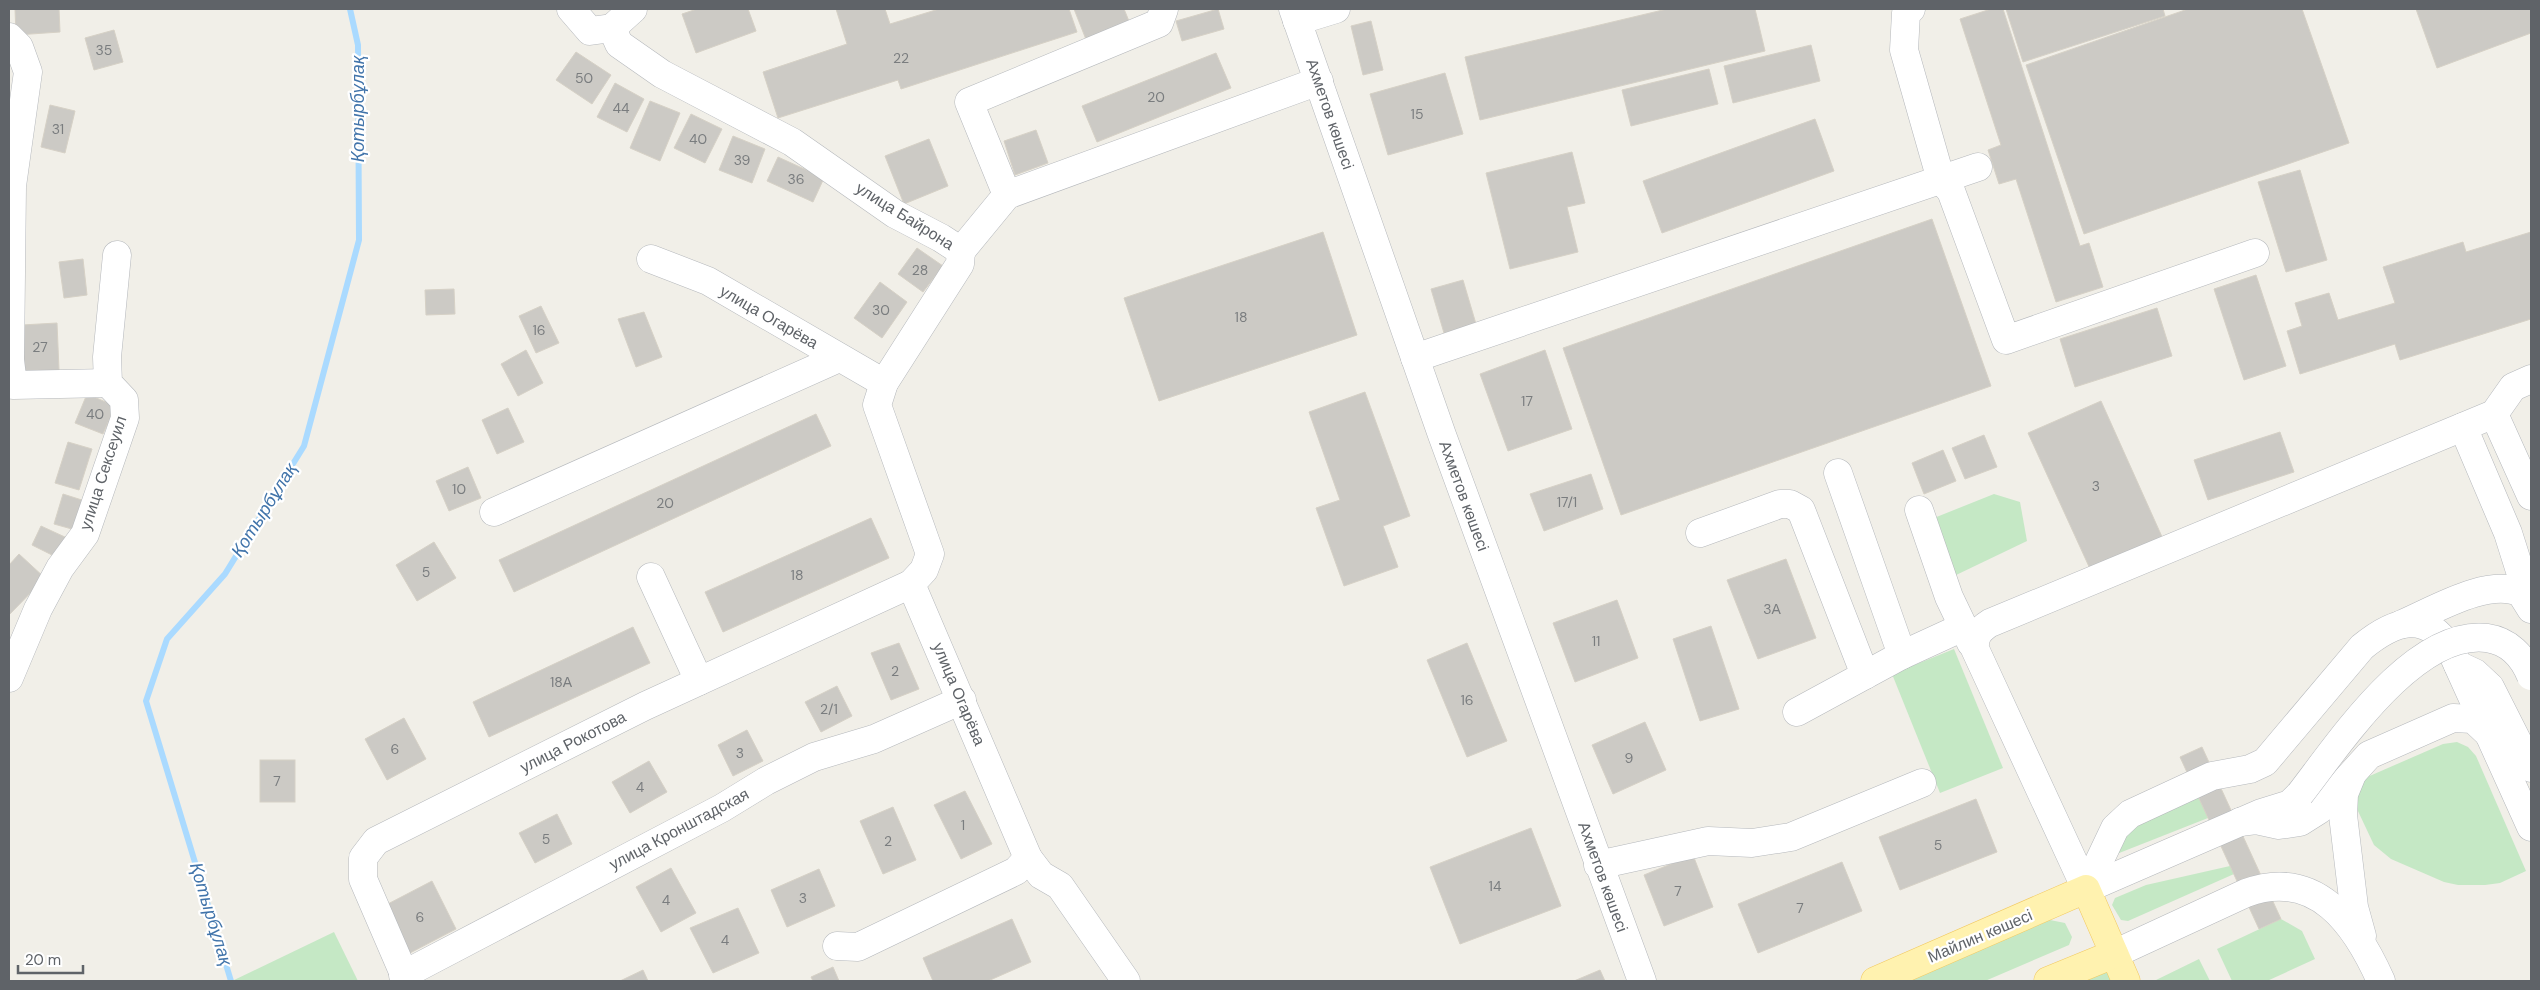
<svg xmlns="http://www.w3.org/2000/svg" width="2540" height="990" font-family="'DM Sans',sans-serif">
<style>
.green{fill:#c5e8c5}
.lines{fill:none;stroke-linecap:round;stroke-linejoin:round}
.stream{stroke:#aadaff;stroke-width:6}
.building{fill:#cccac5;stroke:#d6d1c6}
.minor-casing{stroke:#b5b8bc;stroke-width:29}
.major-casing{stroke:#f2c960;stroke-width:29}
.minor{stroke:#fff;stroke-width:28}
.major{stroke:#fff2af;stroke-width:28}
.minor-bridge-casing{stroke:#b5b8bc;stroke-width:29;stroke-linecap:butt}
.minor-bridge{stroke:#fff;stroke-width:28}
.labels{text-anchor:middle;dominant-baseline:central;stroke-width:4.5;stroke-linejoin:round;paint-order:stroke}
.number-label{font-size:14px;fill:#7a7d7f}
.street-label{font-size:16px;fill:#5f6368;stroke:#fff}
.water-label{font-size:18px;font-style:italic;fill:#4174aa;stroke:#fff}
</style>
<rect width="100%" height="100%" fill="#f1efe8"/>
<!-- green -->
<g class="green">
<path d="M1994,494L2020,502L2027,541L1954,576L1934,518Z"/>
<path d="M1954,649L2003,768L1940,793L1892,674Z"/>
<path d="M2457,742L2468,747L2476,756L2526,871L2500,883L2485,885H2458L2444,882L2391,859L2374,845L2357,809L2356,802L2365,778L2443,744Z"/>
<path d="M2196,791L2208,818L2104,859L2134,820Z"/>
<path d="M2230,866L2234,874L2128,921L2121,920L2112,905L2115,898L2146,885Z"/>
<path d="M2281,919L2302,931L2315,959L2267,981H2232L2217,949Z"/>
<path d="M2050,920L2065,923L2072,937L2069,945L1985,981H1906Z"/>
<path d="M334,932L358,981H232Z"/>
<path d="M2199,959L2210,981H2154Z"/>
<path d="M2107,967L2114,981H2073Z"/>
</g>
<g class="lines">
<!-- stream -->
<path class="stream" d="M231,981L146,701L167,639L225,574L304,446L359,240L358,45L350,9"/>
</g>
<!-- building -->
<g class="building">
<path d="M15,9H59L60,32L16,35Z"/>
<path d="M697,9H748L756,31L696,53L682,14Z"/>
<path d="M836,9H885L890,24L939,9H1069L1077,32L901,89L898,80L778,118L763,72L847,44Z"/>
<path d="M1074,9H1124L1131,26L1087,42Z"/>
<path d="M1218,9L1224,29L1182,41L1176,21Z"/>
<path d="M1667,9H1755L1765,51L1480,120L1465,57Z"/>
<path d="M1991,9H2003L2080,246L2089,243L2103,287L2056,302L2016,179L1999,184L1988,150L2001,145L1960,19Z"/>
<path d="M2006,9H2163L2165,16L2023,62Z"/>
<path d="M2188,9H2302L2349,143L2084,234L2026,65Z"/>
<path d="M2416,9H2531V33L2437,68Z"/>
<path d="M1371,21L1383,70L1363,75L1351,26Z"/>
<path d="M114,30L123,62L94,70L85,38Z"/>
<path d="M1811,45L1820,81L1733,103L1724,66Z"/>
<path d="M576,52L611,75L592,104L556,80Z"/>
<path d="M1216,53L1231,88L1097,142L1082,106Z"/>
<path d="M1709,69L1718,104L1631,126L1622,90Z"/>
<path d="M1445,73L1463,134L1388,155L1370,94Z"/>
<path d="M615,83L644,99L627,132L597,117Z"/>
<path d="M650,101L680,113L660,161L630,148Z"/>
<path d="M50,105L75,111L65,153L41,147Z"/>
<path d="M691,114L722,129L705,163L674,148Z"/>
<path d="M1815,119L1834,171L1662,233L1643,181Z"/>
<path d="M1036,130L1048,163L1015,175L1004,141Z"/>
<path d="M733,136L765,149L752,183L719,170Z"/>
<path d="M929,139L948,186L904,204L885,156Z"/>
<path d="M1572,152L1585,203L1567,207L1578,252L1510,269L1486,173Z"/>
<path d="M778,157L824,178L813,202L767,181Z"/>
<path d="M2300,170L2327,260L2286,272L2258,182Z"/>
<path d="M1932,219L1991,386L1621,515L1563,348Z"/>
<path d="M1323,232L1357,335L1159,401L1124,298Z"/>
<path d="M2531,232V319L2400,360L2395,344L2300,374L2287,331L2302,326L2295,303L2329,293L2338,320L2395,303L2383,267L2463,242L2466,252Z"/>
<path d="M917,248L943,266L923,292L898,274Z"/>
<path d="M83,259L87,295L64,298L59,262Z"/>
<path d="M2256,275L2286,366L2244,380L2214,289Z"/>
<path d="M1463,280L1476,324L1444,333L1431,289Z"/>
<path d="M880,282L907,302L882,338L854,318Z"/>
<path d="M454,289L455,314L426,315L425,290Z"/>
<path d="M541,306L559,343L536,353L519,316Z"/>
<path d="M2157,308L2172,356L2075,387L2060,339Z"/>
<path d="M644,312L662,357L636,367L618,319Z"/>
<path d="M57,323L59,370L24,372L22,325Z"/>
<path d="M526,350L543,383L518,396L501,364Z"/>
<path d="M1545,350L1572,429L1508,451L1480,374Z"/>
<path d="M1365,392L1410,516L1383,526L1398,567L1344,586L1316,508L1340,500L1309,412Z"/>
<path d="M87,394L115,406L103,434L75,423Z"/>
<path d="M2101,401L2163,539L2091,571L2028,433Z"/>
<path d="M508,408L524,442L497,454L482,420Z"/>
<path d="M816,414L831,446L514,592L499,560Z"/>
<path d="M2280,432L2294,472L2208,500L2194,460Z"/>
<path d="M1984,435L1997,467L1965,479L1952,448Z"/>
<path d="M68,442L92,449L79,490L55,483Z"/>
<path d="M1943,450L1956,481L1924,494L1912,463Z"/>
<path d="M468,467L481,498L449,511L436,481Z"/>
<path d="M1591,474L1603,509L1544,531L1530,494Z"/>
<path d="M63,494L88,502L79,531L54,524Z"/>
<path d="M871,518L889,558L723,632L705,592Z"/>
<path d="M41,526L67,538L58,558L32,545Z"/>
<path d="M434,542L456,578L417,601L396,565Z"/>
<path d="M19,554L45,578L9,615V565Z"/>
<path d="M1786,559L1816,638L1758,659L1727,580Z"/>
<path d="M1617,600L1638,658L1575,682L1553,623Z"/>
<path d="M1711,626L1739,709L1700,721L1673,639Z"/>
<path d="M633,627L650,663L489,737L473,702Z"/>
<path d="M899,643L919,689L891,700L871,653Z"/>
<path d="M1467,643L1507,741L1467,757L1427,660Z"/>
<path d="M837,686L852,716L821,732L805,702Z"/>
<path d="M404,718L426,759L387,780L365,739Z"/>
<path d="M1645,722L1666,770L1613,794L1592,745Z"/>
<path d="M747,730L763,761L733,776L718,745Z"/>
<path d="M2202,747L2281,919L2259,929L2180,757Z"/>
<rect x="260" y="760" width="35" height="42"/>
<path d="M649,761L667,792L630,813L612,782Z"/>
<path d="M965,791L992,844L961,859L934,805Z"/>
<path d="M1976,799L1997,852L1900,890L1879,837Z"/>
<path d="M893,807L916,860L883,874L860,821Z"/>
<path d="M557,814L572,844L535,863L519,833Z"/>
<path d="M1531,828L1561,906L1460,944L1430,867Z"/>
<path d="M1693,855L1713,907L1664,926L1644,875Z"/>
<path d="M1842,862L1862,911L1758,953L1738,904Z"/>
<path d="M671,868L696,913L661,932L636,887Z"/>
<path d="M819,869L835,906L787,927L771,890Z"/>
<path d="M432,881L456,929L408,954L384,906Z"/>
<path d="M738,908L759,953L713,973L690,928Z"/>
<path d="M1012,919L1031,962L988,981H933L923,958Z"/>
<path d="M833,967L839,981H813L811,977Z"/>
<path d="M643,970L648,981H620Z"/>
<path d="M1600,970L1605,981H1574Z"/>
</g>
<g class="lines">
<!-- minor casing -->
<g class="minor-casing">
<g id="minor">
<path d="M571,9L590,31L612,28"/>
<path d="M633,9L612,28L619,44L662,74L792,142L895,214L941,238L961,251L1007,195L1319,81"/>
<path d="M1293,9L1442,435L1642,981"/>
<path d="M1911,9L1906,13L1904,50L1941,180L1951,191L2006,340L2255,253"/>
<path d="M1297,21L1336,9"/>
<path d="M9,37L19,47L28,72L12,186L10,360L13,385L108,383"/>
<path d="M1007,195L969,102L1159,23L1164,9"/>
<path d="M961,251L960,264L884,383L877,405L930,554L924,570L911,584L1028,858L1041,875L1060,886L1126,981"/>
<path d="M651,259L708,281L884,383"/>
<path d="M1415,358L1978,167"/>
<path d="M2494,414L2531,496"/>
<path d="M2463,427L2508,533L2531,606"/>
<path d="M1838,473L1902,655"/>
<path d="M1919,510L1949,597L1971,643"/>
<path d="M494,512L839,358"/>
<path d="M1700,533L1780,504H1790L1801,510L1865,675"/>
<path d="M651,577L699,681"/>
<path d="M2402,624C2433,611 2488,577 2521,593L2531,609"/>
<path d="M2458,665L2475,673L2490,687L2531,768"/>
<path d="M9,678L38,609L60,568L85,534L125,418L124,400L108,383L107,357L117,255"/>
<path d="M1797,712L1902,655L1963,627"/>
<path d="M2351,777L2344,794L2343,815L2354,907L2362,936"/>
<path d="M2240,822L2256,820L2279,825L2300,822L2319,810L2369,755L2453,718L2473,719L2489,734"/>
<path d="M1598,865L1708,841L1752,843L1791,837L1922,783"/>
<path d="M2086,889L1975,649C1974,636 1979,630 1990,623L2494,414L2513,387L2531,379"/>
<path d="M2086,889L2115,828L2130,814L2212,776L2250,769L2265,762L2362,647C2395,620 2426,610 2451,650L2531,827"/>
<path d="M2086,889L2261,813L2290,804L2300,794"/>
<path d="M837,946L858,947L1016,871L1028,858"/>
<path d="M2114,954L2246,893C2317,867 2356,925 2381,981"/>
<path d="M403,975L722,808L766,781L814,757L874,739L962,700"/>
<path d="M407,981L363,879V858L376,841L645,706L911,584"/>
</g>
</g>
<!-- major casing -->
<g class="major-casing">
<g id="major">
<path d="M1875,981L2086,889L2126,981"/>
<path d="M2048,981L2114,954"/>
</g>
</g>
<!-- minor -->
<use href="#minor" class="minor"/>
<!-- major -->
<use href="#major" class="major"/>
<!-- minor-bridge casing -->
<g class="minor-bridge-casing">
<path id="minor-bridge" d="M2300,794C2339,744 2414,629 2487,638C2508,641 2523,656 2531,676"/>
</g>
<!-- minor-bridge -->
<use href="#minor-bridge" class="minor-bridge"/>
</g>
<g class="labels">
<!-- number labels -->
<g class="number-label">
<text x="104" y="50">35</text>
<text x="901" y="58">22</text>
<text x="584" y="78">50</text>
<text x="1156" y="97">20</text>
<text x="621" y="108">44</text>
<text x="1417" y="114">15</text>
<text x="58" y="129">31</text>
<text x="698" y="139">40</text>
<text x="742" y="160">39</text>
<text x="796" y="179">36</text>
<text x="920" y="270">28</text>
<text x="881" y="310">30</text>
<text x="1241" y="317">18</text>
<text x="539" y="330">16</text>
<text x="40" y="347">27</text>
<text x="1527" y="401">17</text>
<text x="95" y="414">40</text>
<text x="2096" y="486">3</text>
<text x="459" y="489">10</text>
<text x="1567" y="502">17/1</text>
<text x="665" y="503">20</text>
<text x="426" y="572">5</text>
<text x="797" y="575">18</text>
<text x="1772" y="609">3А</text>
<text x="1596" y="641">11</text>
<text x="895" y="671">2</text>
<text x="561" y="682">18А</text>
<text x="1467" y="700">16</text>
<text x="829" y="709">2/1</text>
<text x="395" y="749">6</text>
<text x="740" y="753">3</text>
<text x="1629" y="758">9</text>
<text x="277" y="781">7</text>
<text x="640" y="787">4</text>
<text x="963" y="825">1</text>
<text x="546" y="839">5</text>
<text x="888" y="841">2</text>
<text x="1938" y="845">5</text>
<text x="1495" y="886">14</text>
<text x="1678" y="891">7</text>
<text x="803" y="898">3</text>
<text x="666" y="900">4</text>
<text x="1800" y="908">7</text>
<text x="420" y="917">6</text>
<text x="725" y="940">4</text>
</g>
<!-- street labels -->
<g class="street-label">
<text transform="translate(1330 114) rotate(71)">Ахметов көшесі</text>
<text transform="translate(905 216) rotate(32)">улица Байрона</text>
<text transform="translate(769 317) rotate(30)">улица Огарёва</text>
<text transform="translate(103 473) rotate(-72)">улица Сексеуил</text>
<text transform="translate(1464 496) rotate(70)">Ахметов көшесі</text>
<text transform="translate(959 694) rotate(67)">улица Огарёва</text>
<text transform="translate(573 742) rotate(-27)">улица Рокотова</text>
<text transform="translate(679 829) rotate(-28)">улица Кронштадская</text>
<text transform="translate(1603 877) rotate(70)">Ахметов көшесі</text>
<text transform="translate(1980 936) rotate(-23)">Майлин көшесі</text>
</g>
<!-- water labels -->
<g class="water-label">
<text transform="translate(358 109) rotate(-90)">Қотырбұлақ</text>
<text transform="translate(264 510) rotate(-58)">Қотырбұлақ</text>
<text transform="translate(211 914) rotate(73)">Қотырбұлақ</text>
</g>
</g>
<!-- border -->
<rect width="2540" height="990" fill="none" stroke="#5f6368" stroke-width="20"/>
<!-- scale -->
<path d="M18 965v8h65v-8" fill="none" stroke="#5f6368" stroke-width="2.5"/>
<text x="25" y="965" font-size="15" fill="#5f6368" stroke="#ffffff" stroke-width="4" paint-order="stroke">20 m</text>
</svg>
